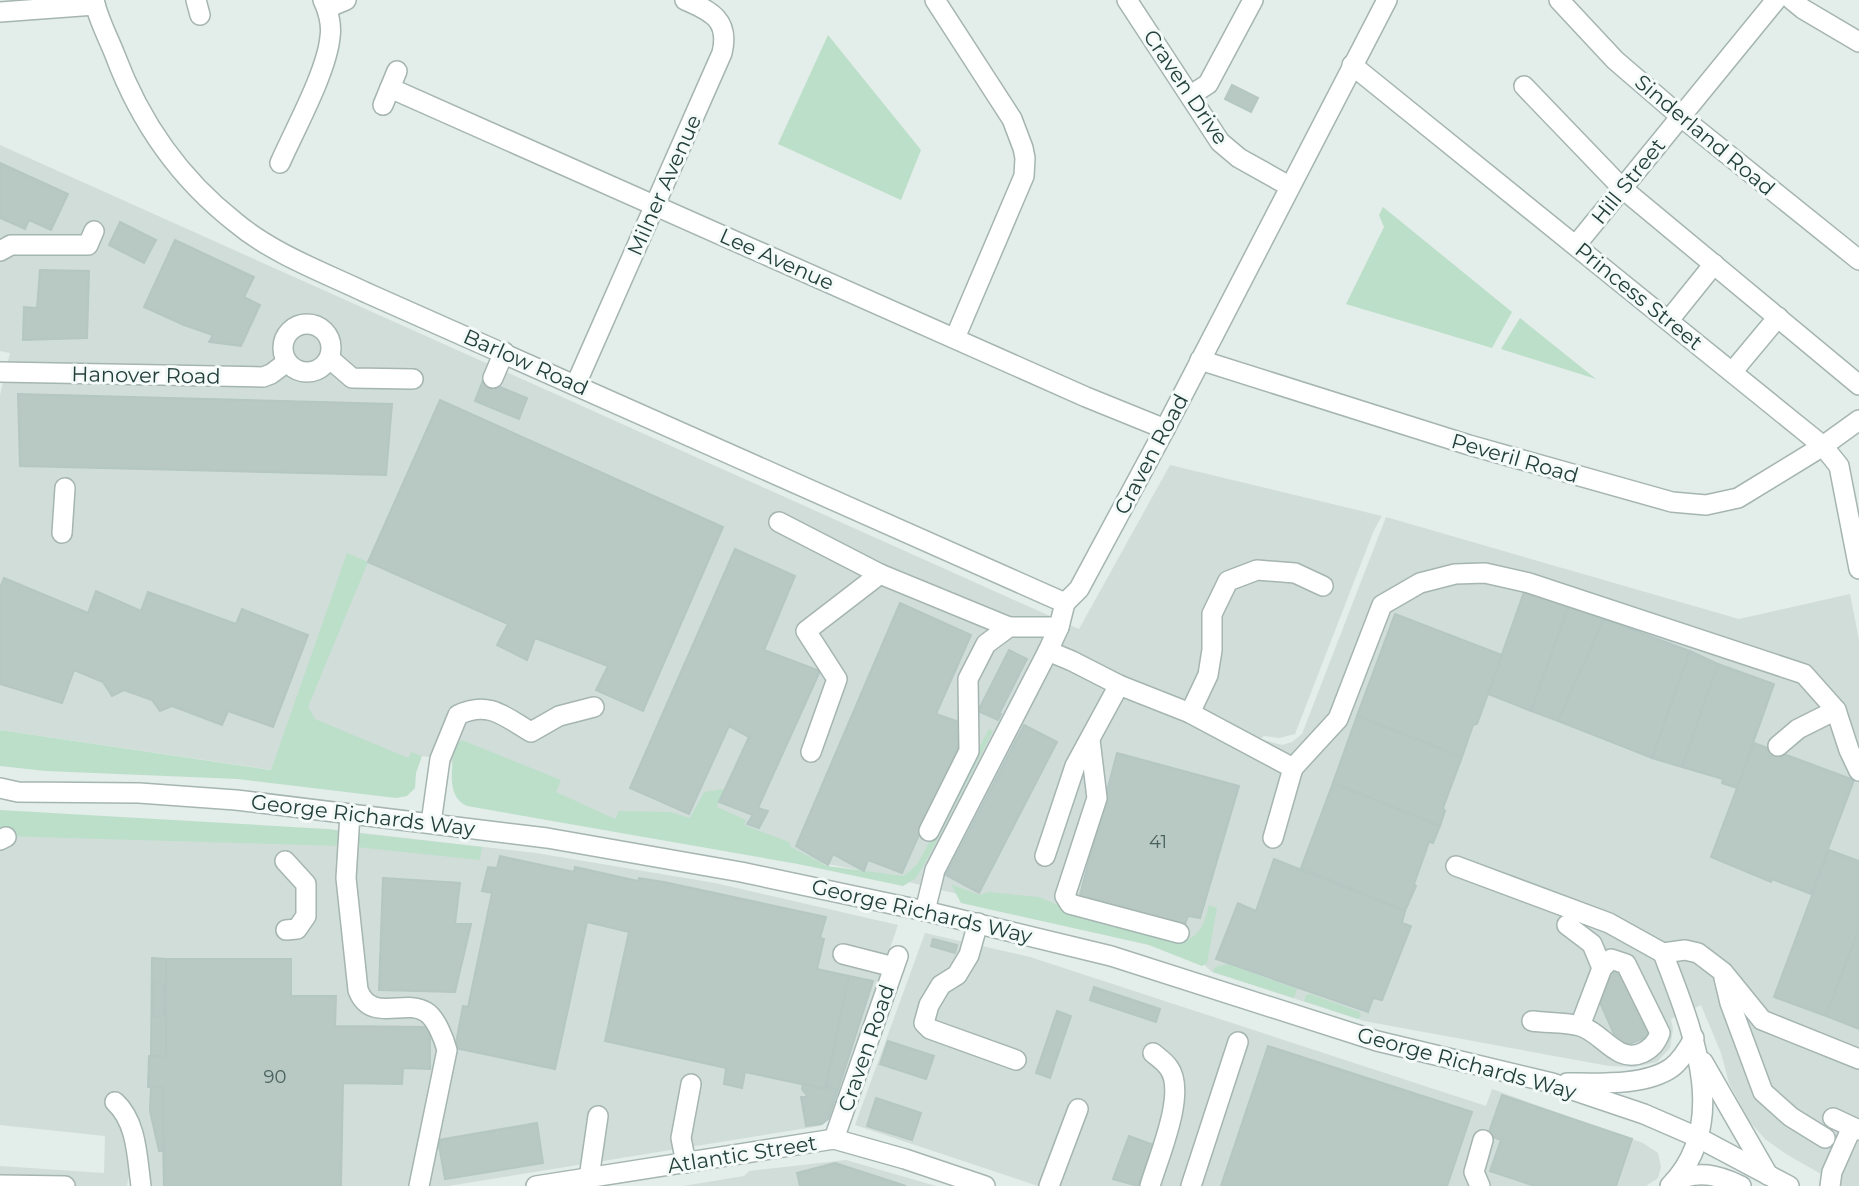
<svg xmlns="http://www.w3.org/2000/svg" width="1859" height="1186" font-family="Montserrat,sans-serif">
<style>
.built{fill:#d1ddd9}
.green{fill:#bcdfc9}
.building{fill:#b8c8c3;stroke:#b5c7c2;stroke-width:2}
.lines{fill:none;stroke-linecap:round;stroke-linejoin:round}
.minor-casing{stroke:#a5b5b2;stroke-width:22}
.minor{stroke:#fff;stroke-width:19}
.labels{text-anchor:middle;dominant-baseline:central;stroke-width:6;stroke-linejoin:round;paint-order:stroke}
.number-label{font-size:18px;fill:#48615d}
.street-label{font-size:21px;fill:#223f3b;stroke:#f4faf7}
</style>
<rect width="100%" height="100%" fill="#e3edea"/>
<!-- built -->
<g class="built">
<path d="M0,145L1079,629L1170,465L1382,516L1374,530L1295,734L1279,738L1264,736L1260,739L1282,745L1292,742L1302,734L1386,517L1739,619L1850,594L1859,640V1186H1842L1786,1154L1765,1139L1749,1121L1729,1083L1721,1053L1701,1005L1671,1019L1673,1029L1670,1048L1657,1062L1635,1067L1609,1066L1364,1021L1212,972L1189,951L864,871L475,798L450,760L422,756L396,788L0,730V395L10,353L0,351Z"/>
<path d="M0,818L223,828L327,829L536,853L715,883L898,925L831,1118L820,1126L448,1186H148L145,1175H129L127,1186H0V1166L104,1173L105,1136L0,1125Z"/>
<path d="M925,933L1030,957L1486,1106L1492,1089L1643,1143L1658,1153L1661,1167L1658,1178L1646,1186H1038L855,1125Z"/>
<path d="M846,1160L936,1186H683L744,1176L749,1171Z"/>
</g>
<!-- green -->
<g class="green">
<path d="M828,35L921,150L901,200L778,144Z"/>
<path d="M1383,207L1512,312L1492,348L1346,304L1384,227L1379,215Z"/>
<path d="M1520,318L1596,379L1501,349Z"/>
<path d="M347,553L368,562L308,707L315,719L408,758L411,752L422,756L416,773L415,788L407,796L396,798L238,779L46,771L0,766V730L271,770Z"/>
<path d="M989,729L993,731L929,856L916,878L903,886L798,864L467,806C445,796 453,767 454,747L462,740L561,780L556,792L615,819L619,811L670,812L690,818L704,792L724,789L717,807L746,820L744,825L789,842L791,847L827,866L903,876L909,872L918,863Z"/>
<path d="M0,810L327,829L343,831L342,846L0,836Z"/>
<path d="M357,833L482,847L480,860L356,847Z"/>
<path d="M951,884L979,895L989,892L1039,897L1067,909L1183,941C1201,937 1205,921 1209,905L1217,908L1207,963L1202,966L1149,945L961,903Z"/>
<path d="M1228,964L1297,989L1294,998L1213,972L1215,967Z"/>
<path d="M1310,994L1360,1012L1361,1016L1358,1019L1304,1001L1306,995Z"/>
</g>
<!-- building -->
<g class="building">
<path d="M1232,85L1258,98L1251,112L1225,99Z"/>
<path d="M0,163L68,194L51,230L29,220L25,229L0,218Z"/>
<path d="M120,222L156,240L144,263L109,245Z"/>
<path d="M175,240L254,277L244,297L260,305L241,346L209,342L213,335L184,325L144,307Z"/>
<path d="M40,270L89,271L87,338L23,340L24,307L37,308Z"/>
<path d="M483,380L527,398L519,419L475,401Z"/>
<path d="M18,394L392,404L386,475L20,466Z"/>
<path d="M440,400L723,527L643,711L596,690L608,666L535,638L527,660L497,645L508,624L368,562Z"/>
<path d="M735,549L795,576L764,650L820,671L758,808L768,811L759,828L747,824L753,815L719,802L749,737L729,726L689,814L630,788Z"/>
<path d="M4,578L88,613L96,591L141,611L148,592L236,624L242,609L308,635L273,727L228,711L222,725L172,706L160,711L152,700L124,690L112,696L103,682L74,670L62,703L0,684V588Z"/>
<path d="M1525,589L1569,605L1531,711L1488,694Z"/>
<path d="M900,603L971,635L936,714L968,725L902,873L868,860L864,871L833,854L828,865L796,846Z"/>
<path d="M1569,605L1604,619L1558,721L1531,711Z"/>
<path d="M1395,614L1502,655L1477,724L1473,725L1462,757L1357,716Z"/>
<path d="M1604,619L1690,651L1652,758L1558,721Z"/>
<path d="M1009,650L1027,659L999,714H1001L998,720L978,711Z"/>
<path d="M1690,651L1718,664L1682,767L1652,758Z"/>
<path d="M1718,664L1774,684L1737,788L1722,783L1723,779L1682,767Z"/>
<path d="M1357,716L1462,757L1443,808L1445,811L1440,826L1333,783Z"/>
<path d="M1024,725L1057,742L979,893L946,875Z"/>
<path d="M1754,743L1854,780L1811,894L1772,879L1771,882L1711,857Z"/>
<path d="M1117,753L1239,786L1200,918L1188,916L1184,927L1079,899Z"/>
<path d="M1333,783L1440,826L1433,843L1429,842L1414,884L1416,886L1405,911L1301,868Z"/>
<path d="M1829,850L1859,861V929L1826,1016L1774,997Z"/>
<path d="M500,856L574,872L575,867L638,881L639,878L664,882L826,917L820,938L824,939L817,969L849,976L825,1089L745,1072L742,1088L724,1084L726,1068L605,1041L629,932L587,922L555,1069L455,1048L463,1006L468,1007L492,893L482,891L488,867L497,868Z"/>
<path d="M1274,859L1405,911L1402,923L1411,926L1382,1000L1373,998L1368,1012L1216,959L1238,903L1256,911Z"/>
<path d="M383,878L460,883L455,924H471L455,992L379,990Z"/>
<path d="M1859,929V1029L1826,1016Z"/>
<path d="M933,939L957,945L955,953L931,946Z"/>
<path d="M152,958L166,959V1056H151Z"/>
<path d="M166,959H291V996H336L335,1026L430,1027V1069L403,1068L402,1084L343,1083L341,1186H164L162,1087H148L149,1056H166Z"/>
<path d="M1623,966L1656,1033L1620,1048L1595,991L1605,976L1610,974L1609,968Z"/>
<path d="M849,976L873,981L838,1090L826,1086Z"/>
<path d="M154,984H164V1016H153Z"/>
<path d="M1094,987L1160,1009L1156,1022L1090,1000Z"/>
<path d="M1057,1011L1071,1016L1050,1078L1036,1073Z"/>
<path d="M888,1041L934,1056L926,1079L880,1064Z"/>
<path d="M1268,1046L1472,1112L1447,1186H1221Z"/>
<path d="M803,1084L825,1089L826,1086L838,1090L828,1119L822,1124L806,1126L801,1097H808L802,1089Z"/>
<path d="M151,1087H162L164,1151H159L150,1111Z"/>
<path d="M1502,1095L1632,1139L1616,1186H1535L1490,1171L1501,1140L1488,1135Z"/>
<path d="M876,1098L921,1113L912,1140L867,1126Z"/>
<path d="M537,1123L543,1163L445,1179L438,1140Z"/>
<path d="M1129,1136L1154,1145L1138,1186L1113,1179Z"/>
<path d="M835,1163L906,1186H800L797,1173Z"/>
</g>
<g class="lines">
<!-- minor casing -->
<g class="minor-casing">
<g id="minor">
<path d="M94,0C98,19 108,37 115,55C140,122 179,178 235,222C273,254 323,272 367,293L1065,603"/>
<path d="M196,0L200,15"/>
<path d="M935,0L1012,119L1023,148L1025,158L1024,176L955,338"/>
<path d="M1127,0L1220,142L1239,158L1289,186"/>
<path d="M1559,0L1615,60L1680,116L1859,260"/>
<path d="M1792,0L1803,9L1859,42"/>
<path d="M327,8L346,0"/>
<path d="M0,12L95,5"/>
<path d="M1352,65L1823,446L1839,466L1859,569"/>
<path d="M1524,86L1623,189L1859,385"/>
<path d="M390,88L1086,397L1165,429"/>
<path d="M1191,95L1208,84L1253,0"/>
<path d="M383,105L397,71"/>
<path d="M280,163C295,129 327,71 330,37C332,25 328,10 323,0"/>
<path d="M1576,245L1776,0"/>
<path d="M0,251L11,245H88L94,231"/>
<path d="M1669,320L1714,264"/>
<circle cx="307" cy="348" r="24"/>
<path d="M330,359L352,378L413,379"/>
<path d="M1200,360L1469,445L1672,502L1706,505L1738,498L1823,446L1859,420"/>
<path d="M1733,371L1778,317"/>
<path d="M0,372L263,377L271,374L287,362"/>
<path d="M493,378L504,352"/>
<path d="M576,384L722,53C730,20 711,11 685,0"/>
<path d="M779,522L880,574L1009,627"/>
<path d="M62,533L65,488"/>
<path d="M1048,651L1072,661L1119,685L1190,713L1293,768L1273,838"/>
<path d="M1836,710L1849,750L1859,771"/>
<path d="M1190,713L1208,675L1212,650V614L1228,581L1257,570L1295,573L1323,586"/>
<path d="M1090,740L1097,798L1065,896L1070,904L1179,933"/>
<path d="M811,752L837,679L806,631L880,574"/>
<path d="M1293,768L1338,719L1382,605L1420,583L1455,574L1485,573L1529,583L1804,674L1836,710L1798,729L1778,746"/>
<path d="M0,788L18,792L139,793L236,800L547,838L741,872L925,911L1111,956L1377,1041L1552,1083L1644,1114L1697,1137L1789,1186"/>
<path d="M350,814L346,878L358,990C371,1024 405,998 426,1012C436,1018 444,1039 447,1050L419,1186"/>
<path d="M431,823L440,759L458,715C489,700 505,717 531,732L559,716L594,707"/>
<path d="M929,831L969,751L968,679L986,644L1009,627H1059"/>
<path d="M0,840L6,837"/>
<path d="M1045,856L1075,766L1119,685"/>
<path d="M285,861L306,884V916L297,929L286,930"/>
<path d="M1456,866L1609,923L1663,953L1685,950L1698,953L1723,972L1762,1020L1859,1059"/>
<path d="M925,911L935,870L1048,651L1059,627L1065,603L1079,589L1165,429L1387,0"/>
<path d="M978,923L969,955L957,975L941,985L929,1005L924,1023L930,1029L1016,1060"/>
<path d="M1567,925L1592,944L1602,968"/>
<path d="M1663,953C1689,1023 1734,1121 1670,1186"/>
<path d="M843,954L894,967"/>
<path d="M1724,978L1730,1003L1763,1092L1791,1117L1825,1138"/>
<path d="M1532,1021C1547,1023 1566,1022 1580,1026C1602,1032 1617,1064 1642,1053C1652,1048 1656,1043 1660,1033L1626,964L1611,959L1602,968L1580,1026"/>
<path d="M1703,1062L1768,1175"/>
<path d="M1567,1083C1598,1083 1645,1086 1671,1068C1681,1061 1688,1049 1694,1038"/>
<path d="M115,1102C137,1122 137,1157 141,1186"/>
<path d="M1833,1118L1859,1130"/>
<path d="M834,1139L898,956"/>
<path d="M686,1163L681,1138L691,1084"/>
<path d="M589,1178L598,1116"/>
<path d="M1674,1182C1697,1169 1718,1175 1741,1186"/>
<path d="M0,1185L65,1186"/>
<path d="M536,1186L834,1139L905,1159L985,1186"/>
<path d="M1049,1186L1078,1109"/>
<path d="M1150,1186C1158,1158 1187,1093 1169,1068C1165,1062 1158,1057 1153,1053"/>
<path d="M1191,1186L1238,1042"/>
<path d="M1480,1186L1474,1172L1483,1140"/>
<path d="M1830,1186L1832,1172L1852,1127"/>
</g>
</g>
<!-- minor -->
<use href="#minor" class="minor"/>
</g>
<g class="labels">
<!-- number labels -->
<g class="number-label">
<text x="1158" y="842">41</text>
<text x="275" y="1077">90</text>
</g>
<!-- street labels -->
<g class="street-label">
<text transform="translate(1186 87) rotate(56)">Craven Drive</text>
<text transform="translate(1705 135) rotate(40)">Sinderland Road</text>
<text transform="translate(1628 181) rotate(-51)">Hill Street</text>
<text transform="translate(664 185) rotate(-66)">Milner Avenue</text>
<text transform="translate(777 259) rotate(24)">Lee Avenue</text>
<text transform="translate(1639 296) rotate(39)">Princess Street</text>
<text transform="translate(526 362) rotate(24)">Barlow Road</text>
<text transform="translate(146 375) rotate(1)">Hanover Road</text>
<text transform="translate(1151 454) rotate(-62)">Craven Road</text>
<text transform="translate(1515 458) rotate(16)">Peveril Road</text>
<text transform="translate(363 815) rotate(7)">George Richards Way</text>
<text transform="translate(922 911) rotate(13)">George Richards Way</text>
<text transform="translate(866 1048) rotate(-71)">Craven Road</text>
<text transform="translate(1467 1063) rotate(15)">George Richards Way</text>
<text transform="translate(742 1154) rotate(-9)">Atlantic Street</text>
</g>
</g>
</svg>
